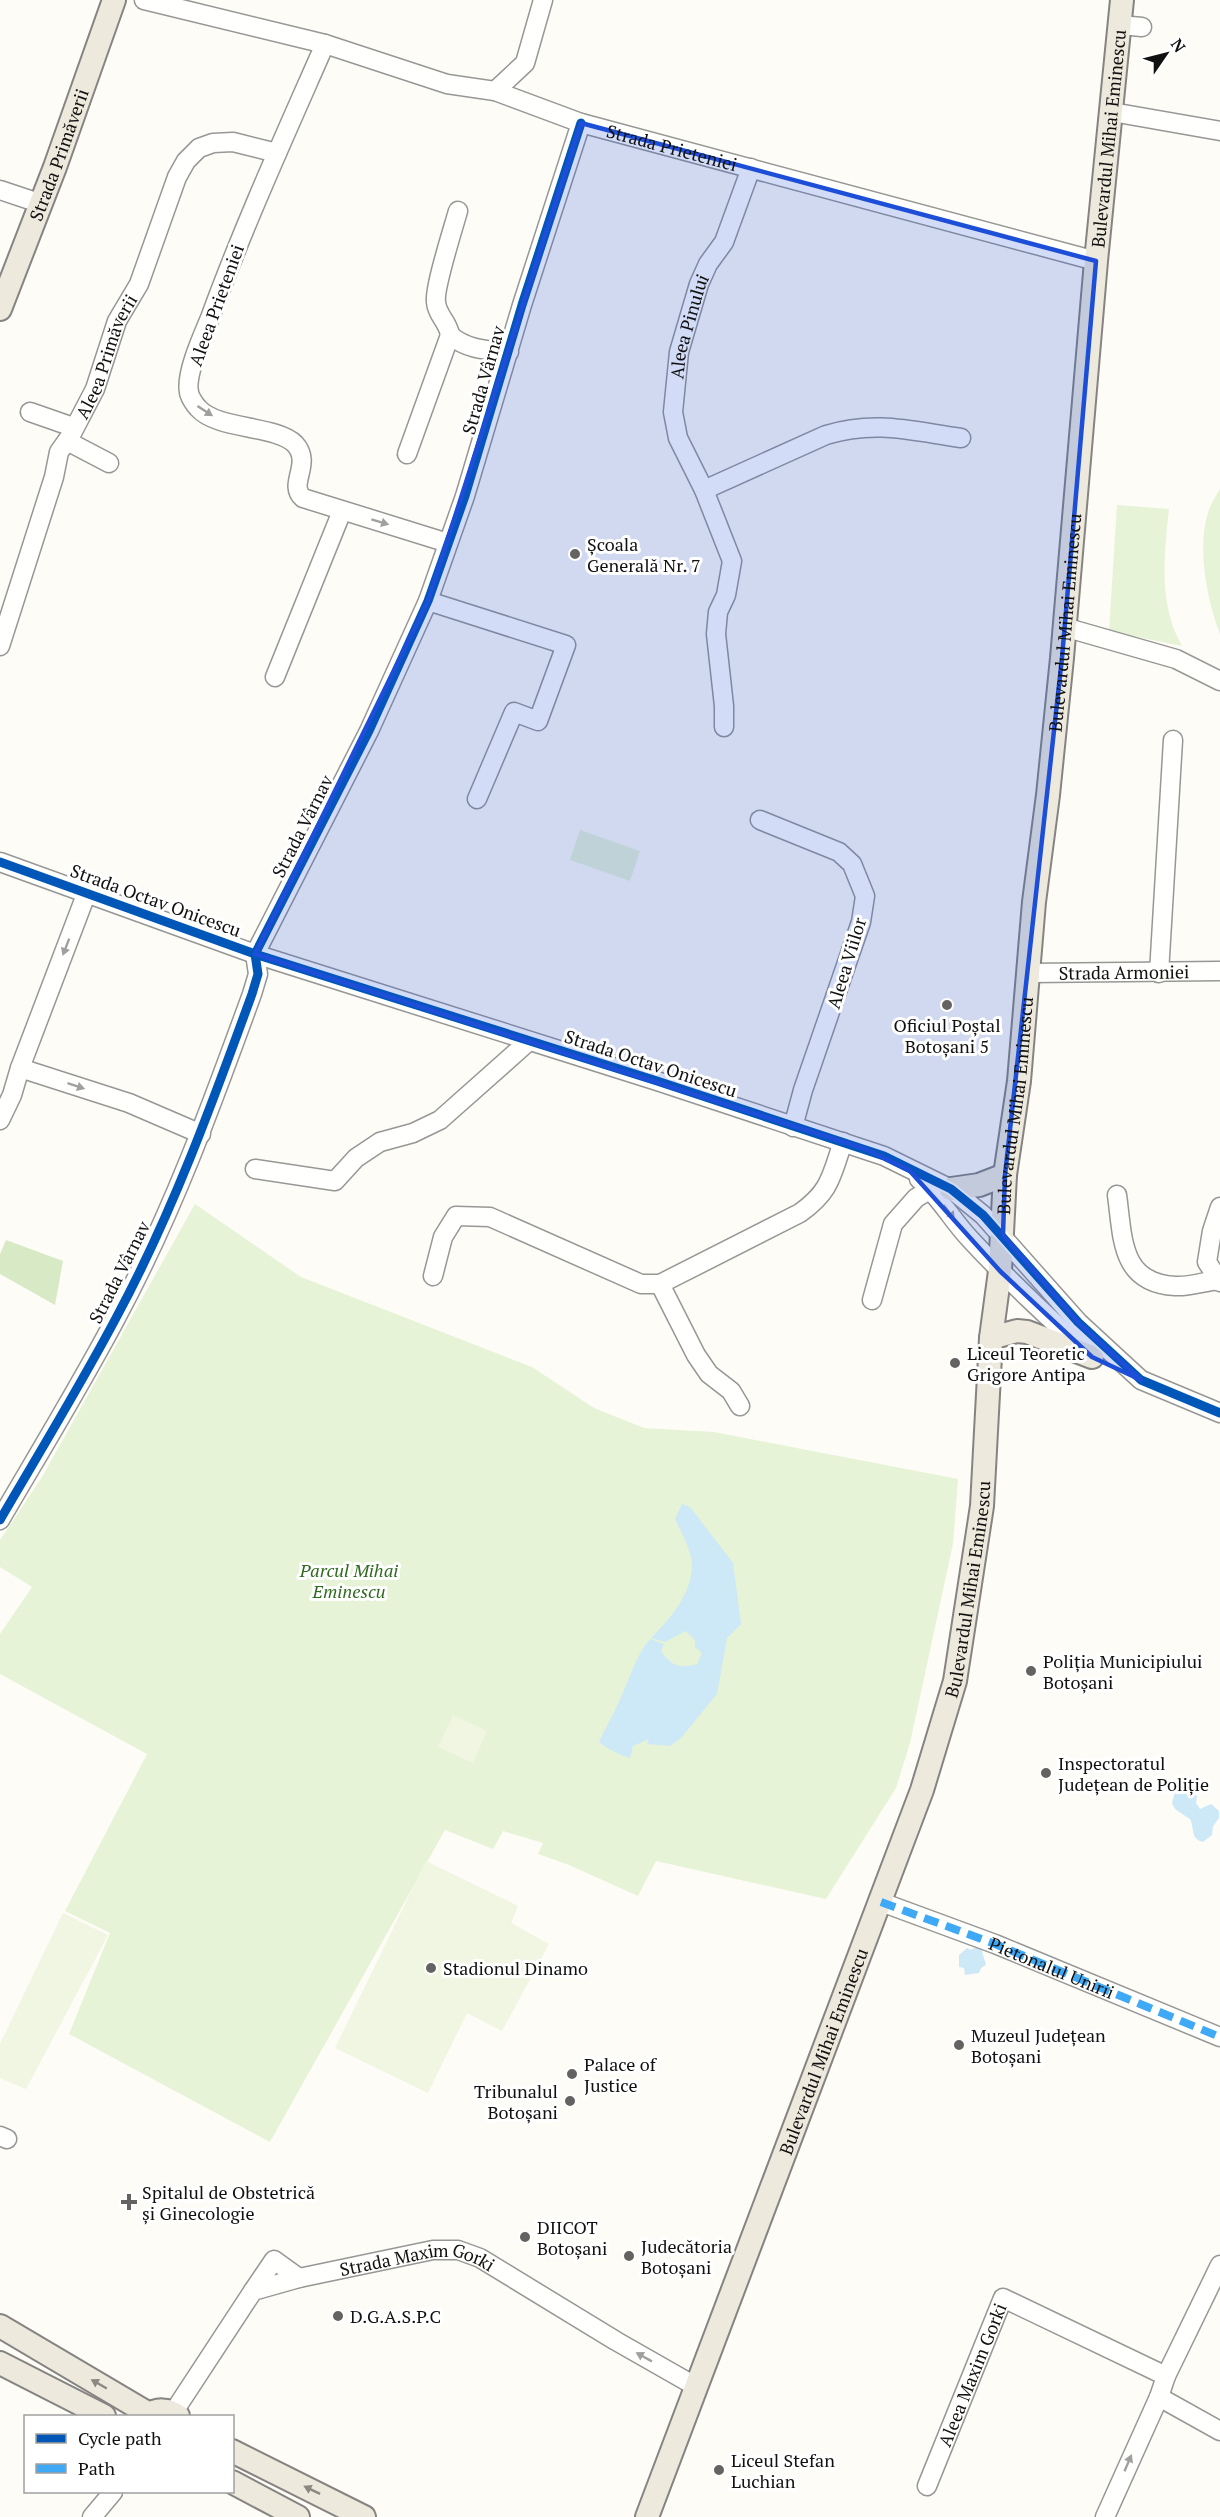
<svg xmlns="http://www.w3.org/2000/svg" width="1220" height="2517" font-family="'PT Serif',serif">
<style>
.green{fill:#e7f3d7}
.forest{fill:#d8eac5}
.pitch{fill:#f0f6e1}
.water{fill:#cde8f7}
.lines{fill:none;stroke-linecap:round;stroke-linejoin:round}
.minor-casing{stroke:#979795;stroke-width:21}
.major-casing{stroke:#858482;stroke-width:26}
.minor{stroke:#fffffe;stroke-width:18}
.major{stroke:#ede9dc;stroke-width:22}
.quiet{stroke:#3fa9f5;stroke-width:8;stroke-dasharray:15 8;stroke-linecap:butt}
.cycleway-casing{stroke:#fff;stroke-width:13}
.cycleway{stroke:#0057b8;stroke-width:9}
.oneway{fill:#a0a09f}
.oneway2{fill:#8a8881}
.marked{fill:#1d4ed8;fill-opacity:0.2;stroke:#1d4ed8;stroke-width:4.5;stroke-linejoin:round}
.poi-dot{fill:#646362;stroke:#fff;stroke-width:2}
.labels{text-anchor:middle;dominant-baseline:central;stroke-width:6;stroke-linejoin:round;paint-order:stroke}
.street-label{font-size:18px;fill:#111;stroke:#fff}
.poi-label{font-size:18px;fill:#111;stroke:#fff;text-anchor:start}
.park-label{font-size:18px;font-style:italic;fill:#2f6b1f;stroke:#fff}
</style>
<rect width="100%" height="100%" fill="#fdfcf7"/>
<!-- green -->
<g class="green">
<path d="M1220,489V634C1207,600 1196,545 1209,510C1211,503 1216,496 1220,489Z"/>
<path d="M1117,505L1169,509C1164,555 1158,604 1182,646L1109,631Z"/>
<path d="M580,830L640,851L630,881L570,860Z"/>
<path d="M195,1204L301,1277L532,1367L594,1408L644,1428L714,1432L958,1479L953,1544L910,1743L896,1788L826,1899L656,1861L638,1896L569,1865L538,1854L543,1843L503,1831L493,1849L445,1830L270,2142L69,2034L110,1933L65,1911L147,1754L0,1674V1634L32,1587L0,1567V1540L42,1477Z"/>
</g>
<!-- forest -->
<path class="forest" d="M6,1240L63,1261L55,1305L0,1274V1254Z"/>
<!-- pitch -->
<g class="pitch">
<path d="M453,1715L487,1731L473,1763L438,1747Z"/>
<path d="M426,1861L518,1906L511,1923L549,1944L502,2031L467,2013L428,2093L335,2048Z"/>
<path d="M63,1913L108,1935L26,2089L0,2078V2044Z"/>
</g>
<!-- water -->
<g class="water">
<path d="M682,1504L690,1507L733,1563L741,1624L727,1638L717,1694L681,1738L670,1746L647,1744L649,1739L633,1746L630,1758C622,1756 606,1748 599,1742C607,1725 617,1708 624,1690C632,1672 637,1654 650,1639L664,1644L661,1651C671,1666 680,1669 697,1664L702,1653L695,1647V1640L686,1631L665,1642L651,1638C671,1618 692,1594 692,1564C691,1549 681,1532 675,1519Z"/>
<path d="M1187,1789L1197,1796L1196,1803L1200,1809L1211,1804L1219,1811V1818L1213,1826L1212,1835L1203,1842C1190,1839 1195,1829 1190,1819L1175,1809L1172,1803L1175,1792Z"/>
<path d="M976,1947L981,1948L986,1965L981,1968L979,1973L965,1975L964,1968L959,1967V1955L967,1948L971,1950Z"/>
</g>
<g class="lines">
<!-- minor casing -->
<g class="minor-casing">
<g id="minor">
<path id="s1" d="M144,0L325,44L447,84L495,91L581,123L1096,261"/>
<path d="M1120,25L1142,27"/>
<path d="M325,44C285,135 244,225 210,318C203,335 185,374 189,392C189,396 195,405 198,408C217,430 276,425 295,444C313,464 287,484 303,498L448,543"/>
<path d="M495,91L525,63L543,0"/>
<path d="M1112,112L1220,131"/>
<path d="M0,190L39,203"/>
<path d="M458,211C453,229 434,288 436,302C437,316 448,321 450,335C467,350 487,350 509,352"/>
<path d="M30,412L73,427"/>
<path d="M67,441L109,463"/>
<path d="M407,454L450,335"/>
<path d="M704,490L826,435C876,420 911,431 961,438"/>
<path d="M428,601L566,645L538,721L514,712L477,799"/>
<path d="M1064,627L1176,659L1220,681"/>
<path id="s2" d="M0,646L54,477L59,452L71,435L95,389L117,321L139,284L177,177L186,161L199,148L213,143L233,142L277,153"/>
<path d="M275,677L342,511"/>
<path id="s3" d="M724,727V706L716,634L718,612L726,595L732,561L704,490L678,438L673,412L679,352L699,284L708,264L724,242L751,168"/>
<path d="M760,820L839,852L852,864L865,896L861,922L803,1090L793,1127"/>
<path d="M0,862L255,954L657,1081L884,1156L951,1189L983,1215L1078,1322L1141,1380L1220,1413"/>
<path id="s4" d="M1030,973L1220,971"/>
<path d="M1159,973L1173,740"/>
<path d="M20,1068L129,1103L201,1134"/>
<path d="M0,1120L12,1095L20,1068L87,892"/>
<path d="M255,1169L335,1181L356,1158L380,1142L413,1133L440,1120L529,1041"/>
<path d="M919,1179C939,1196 952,1220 970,1239C1007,1279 1047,1316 1087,1353"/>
<path d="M1117,1195C1123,1238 1120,1283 1175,1286C1188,1287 1203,1282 1217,1280"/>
<path d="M1220,1207L1212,1231L1207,1262L1220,1282"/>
<path d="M433,1276L443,1237L456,1216L490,1217L641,1284H660L800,1213C831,1191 831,1176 843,1142"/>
<path d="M660,1284L696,1355L709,1374L731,1391L740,1406"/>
<path d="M872,1300L893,1224L916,1198L931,1189"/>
<path d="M0,1520C39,1453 80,1386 116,1318C172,1214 212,1104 252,994L258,974L255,954L369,731L428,601L465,496L522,305L581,123"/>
<path id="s5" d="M881,1902L995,1944L1220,2037"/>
<path d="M0,2136L7,2139"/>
<path d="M253,2291L274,2260L299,2278"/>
<path d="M1159,2397L1220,2431"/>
<path id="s6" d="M173,2413L253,2291L299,2278L433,2250H458L480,2258L616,2341L695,2386"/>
<path id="s7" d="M927,2486L1003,2298L1166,2376"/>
<path d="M92,2517L113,2492"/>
<path d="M1105,2517L1159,2397L1166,2376L1220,2265"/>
</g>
</g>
<!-- major casing -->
<g class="major-casing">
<g id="major">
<path id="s8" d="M0,309L55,167L114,0"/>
<path d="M951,1189L979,1185L1005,1175"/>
<path d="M991,1338L1017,1331L1027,1332L1092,1357"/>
<path d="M0,2326L149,2414"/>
<path d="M0,2363L104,2416"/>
<path d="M147,2416C157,2408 168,2409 178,2416"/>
<path d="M232,2451L364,2517"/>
<path d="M232,2482L298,2517"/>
<path id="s9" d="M647,2517L922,1790L955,1681L982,1506L991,1338L1000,1271L1005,1175L1019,1081L1034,902L1048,795L1062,658L1096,261L1122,0"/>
</g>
</g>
<!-- minor -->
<use href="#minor" class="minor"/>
<!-- major -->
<use href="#major" class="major"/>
<!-- quiet -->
<path class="quiet" d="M881,1902L995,1944L1220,2037"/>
<!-- cycleway casing -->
<g class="cycleway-casing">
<g id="cycleway">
<path d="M0,862L255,954L657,1081L884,1156L951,1189L983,1215L1078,1322L1141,1380L1220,1413"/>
<path d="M0,1520C39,1453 80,1386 116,1318C172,1214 212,1104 252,994L258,974L255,954L369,731L428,601L465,496L522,305L581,123"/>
</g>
</g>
<!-- cycleway -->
<use href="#cycleway" class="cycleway"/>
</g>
<!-- one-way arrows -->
<defs><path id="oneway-solid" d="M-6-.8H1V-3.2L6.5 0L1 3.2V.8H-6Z" transform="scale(1.5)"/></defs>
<g class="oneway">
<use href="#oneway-solid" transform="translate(205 411) rotate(33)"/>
<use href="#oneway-solid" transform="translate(380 522) rotate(17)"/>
<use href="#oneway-solid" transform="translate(66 947) rotate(111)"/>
<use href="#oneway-solid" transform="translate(76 1086) rotate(18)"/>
<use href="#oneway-solid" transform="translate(949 1212) rotate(52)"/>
<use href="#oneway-solid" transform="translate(644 2357) rotate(-151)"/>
<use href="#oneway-solid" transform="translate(1128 2463) rotate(-67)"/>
</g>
<g class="oneway2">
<use href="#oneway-solid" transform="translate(99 2384) rotate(-150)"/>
<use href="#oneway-solid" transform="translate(312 2490) rotate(-154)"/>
</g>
<!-- marked area -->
<path class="marked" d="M581,123L1096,261L1062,658L1005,1175L1003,1235L1078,1322L1141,1380L1092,1357L1000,1271L909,1170L865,1149L255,954L428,601Z"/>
<!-- markers -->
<g class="poi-dot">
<circle cx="575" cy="554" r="6"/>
<circle cx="947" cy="1005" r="6"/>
<circle cx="955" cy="1363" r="6"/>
<circle cx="1031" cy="1671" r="6"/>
<circle cx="1046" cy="1773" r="6"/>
<circle cx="431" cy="1968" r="6"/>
<circle cx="959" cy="2045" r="6"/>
<circle cx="572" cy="2074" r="6"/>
<circle cx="570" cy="2101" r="6"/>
<path d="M126 2193h6v6h6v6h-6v6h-6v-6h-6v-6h6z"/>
<circle cx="525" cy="2237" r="6"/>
<circle cx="629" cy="2256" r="6"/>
<circle cx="338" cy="2316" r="6"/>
<circle cx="719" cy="2470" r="6"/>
</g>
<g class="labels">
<!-- street labels -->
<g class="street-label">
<text stroke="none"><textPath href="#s9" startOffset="2442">Bulevardul Mihai Eminescu</textPath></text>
<text stroke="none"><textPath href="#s1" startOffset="549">Strada Prieteniei</textPath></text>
<text stroke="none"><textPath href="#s8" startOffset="165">Strada Primăverii</textPath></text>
<text transform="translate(216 305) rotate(-70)">Aleea Prieteniei</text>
<text stroke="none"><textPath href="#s3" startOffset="417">Aleea Pinului</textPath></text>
<text stroke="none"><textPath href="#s2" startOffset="310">Aleea Primăverii</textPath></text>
<text transform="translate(483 380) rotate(-74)">Strada Vârnav</text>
<text stroke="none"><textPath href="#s9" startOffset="1956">Bulevardul Mihai Eminescu</textPath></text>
<text transform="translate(302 826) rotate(-63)">Strada Vârnav</text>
<text transform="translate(156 900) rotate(20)">Strada Octav Onicescu</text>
<text transform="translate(846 963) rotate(-73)">Aleea Viilor</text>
<text stroke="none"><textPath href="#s4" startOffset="94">Strada Armoniei</textPath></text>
<text transform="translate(651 1063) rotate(18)">Strada Octav Onicescu</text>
<text stroke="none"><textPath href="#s9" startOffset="1470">Bulevardul Mihai Eminescu</textPath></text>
<text transform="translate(119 1272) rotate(-63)">Strada Vârnav</text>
<text stroke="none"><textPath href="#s9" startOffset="984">Bulevardul Mihai Eminescu</textPath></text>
<text stroke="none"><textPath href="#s5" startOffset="183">Pietonalul Unirii</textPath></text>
<text stroke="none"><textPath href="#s9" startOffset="498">Bulevardul Mihai Eminescu</textPath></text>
<text stroke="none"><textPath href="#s6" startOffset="315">Strada Maxim Gorki</textPath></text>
<text stroke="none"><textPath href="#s7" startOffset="120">Aleea Maxim Gorki</textPath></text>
</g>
<!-- poi labels -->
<g class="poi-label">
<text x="587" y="544">Școala<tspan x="587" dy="21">Generală Nr. 7</tspan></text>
<text x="947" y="1025" text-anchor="middle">Oficiul Poștal<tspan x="947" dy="21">Botoșani 5</tspan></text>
<text x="967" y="1353">Liceul Teoretic<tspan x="967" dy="21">Grigore Antipa</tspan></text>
<text x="1043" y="1661">Poliția Municipiului<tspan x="1043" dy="21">Botoșani</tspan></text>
<text x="1058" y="1763">Inspectoratul<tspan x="1058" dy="21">Județean de Poliție</tspan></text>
<text x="443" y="1968">Stadionul Dinamo</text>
<text x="971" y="2035">Muzeul Județean<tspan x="971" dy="21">Botoșani</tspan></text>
<text x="584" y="2064">Palace of<tspan x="584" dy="21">Justice</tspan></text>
<text x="558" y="2091" text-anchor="end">Tribunalul<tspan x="558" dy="21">Botoșani</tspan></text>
<text x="142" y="2192">Spitalul de Obstetrică<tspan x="142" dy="21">și Ginecologie</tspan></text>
<text x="537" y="2227">DIICOT<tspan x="537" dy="21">Botoșani</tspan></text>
<text x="641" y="2246">Judecătoria<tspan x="641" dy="21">Botoșani</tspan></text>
<text x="350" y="2316">D.G.A.S.P.C</text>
<text x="731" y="2460">Liceul Stefan<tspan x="731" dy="21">Luchian</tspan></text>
</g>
<!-- park labels -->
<g class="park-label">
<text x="349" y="1570">Parcul Mihai<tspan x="349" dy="21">Eminescu</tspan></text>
</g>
</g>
<!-- legend -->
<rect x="24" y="2415" width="210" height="78" fill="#ffffff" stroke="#a0a0a0" stroke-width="1.5"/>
<rect x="36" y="2434" width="30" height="9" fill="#0057b8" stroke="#a0a0a0" stroke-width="1.5"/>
<text x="78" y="2445" font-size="18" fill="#111111">Cycle path</text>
<rect x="36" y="2464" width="30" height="9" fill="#3fa9f5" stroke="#a0a0a0" stroke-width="1.5"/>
<text x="78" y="2475" font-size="18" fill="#111111">Path</text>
<!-- north arrow -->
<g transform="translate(1166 54) rotate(55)" stroke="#ffffff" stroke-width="4.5" paint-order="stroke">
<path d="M0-4.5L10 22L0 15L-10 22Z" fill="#111111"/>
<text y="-9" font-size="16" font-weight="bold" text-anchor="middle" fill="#111111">N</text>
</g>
</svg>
